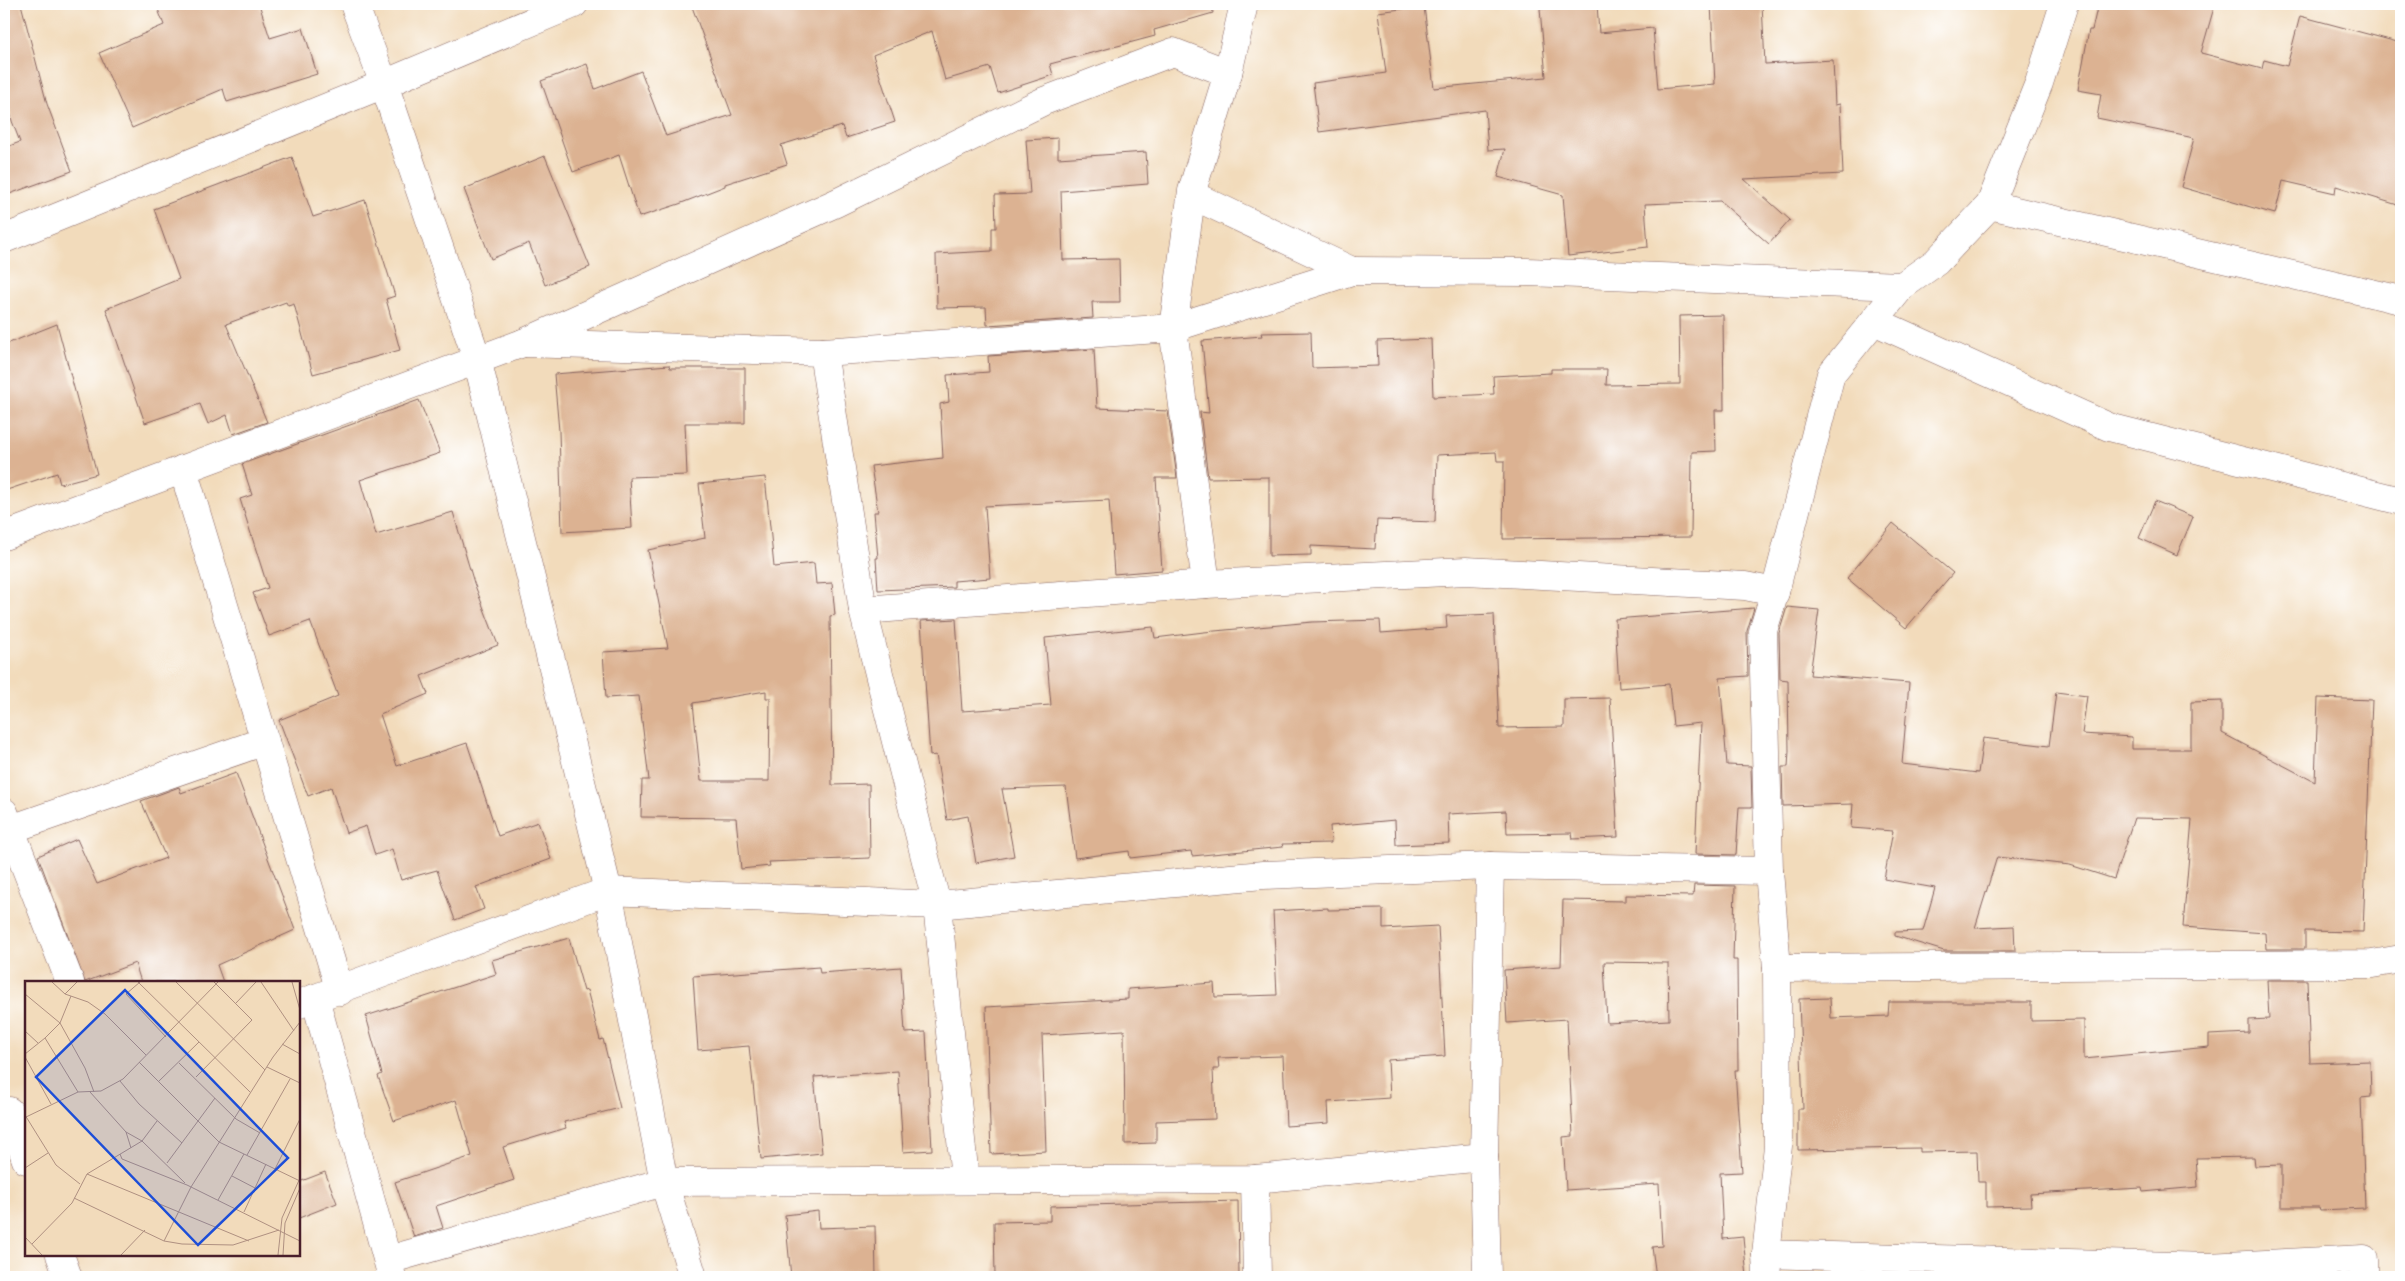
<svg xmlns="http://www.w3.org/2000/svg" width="2405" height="1281" font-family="'Balsamiq Sans',sans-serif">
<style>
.building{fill:#dcb292;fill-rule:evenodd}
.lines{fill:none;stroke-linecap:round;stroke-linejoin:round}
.minor-casing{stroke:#85615d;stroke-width:29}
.minor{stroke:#fff;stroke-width:28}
.inset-road{fill:none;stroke:#af9081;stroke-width:1}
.view{fill:#1d4ed8;fill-opacity:0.15;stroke:#1d4ed8;stroke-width:2.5}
.inset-edge{fill:none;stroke:#4a1f2b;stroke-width:2.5}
</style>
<rect width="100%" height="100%" fill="#fff"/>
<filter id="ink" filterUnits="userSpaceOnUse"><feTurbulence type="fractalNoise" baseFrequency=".02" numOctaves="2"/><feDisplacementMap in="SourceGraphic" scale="10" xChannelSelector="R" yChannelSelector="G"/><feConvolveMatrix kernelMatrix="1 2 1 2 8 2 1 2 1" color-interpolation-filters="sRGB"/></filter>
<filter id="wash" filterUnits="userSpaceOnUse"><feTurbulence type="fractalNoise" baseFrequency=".0096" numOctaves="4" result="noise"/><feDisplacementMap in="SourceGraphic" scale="20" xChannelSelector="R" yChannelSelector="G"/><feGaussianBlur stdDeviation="1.12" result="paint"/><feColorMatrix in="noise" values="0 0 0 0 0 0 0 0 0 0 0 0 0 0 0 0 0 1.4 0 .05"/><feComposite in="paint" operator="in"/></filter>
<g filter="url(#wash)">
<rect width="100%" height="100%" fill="#f2dbbb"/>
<g id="blocks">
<!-- building -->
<g class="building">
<path d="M4,4H21L47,104L72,171L4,196V148L20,142L12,121L4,84Z"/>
<path d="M156,4H259L270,38L303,28L317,74L227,102L223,89L132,128L99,53L164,25Z"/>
<path d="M691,4H1212L1213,13L1154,30L1155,36L1050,64L1053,75L998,93L990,67L945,80L932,31L873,55L895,122L846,138L842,126L781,145L787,164L725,184V186L679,204L639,217L619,155L573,172L541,81L587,64L595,89L641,71L666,136L732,115Z"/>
<path d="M1597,4L1599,33L1653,28L1658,89L1715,84L1711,4H1762L1765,64L1833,60L1835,105L1840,104L1843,174L1744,179L1790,220L1769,244L1720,201L1645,204L1648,247L1568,256L1563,195L1498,177L1505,149L1488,150L1485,110L1319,132L1313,83L1386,73L1378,12L1424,6L1434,88L1546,77L1540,9Z"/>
<path d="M2098,4H2215L2201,53L2262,69L2264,60L2287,66L2300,16L2401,43V206L2336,186L2335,193L2283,181L2275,214L2181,187L2194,138L2097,118L2101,94L2078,90L2089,30H2092Z"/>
<path d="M1058,138V158L1146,152L1148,184L1061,191L1063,260L1119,259L1120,302H1092L1093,318L987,325L986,307L937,308L936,254L992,251V228H996L995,195L1030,194L1026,140Z"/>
<path d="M545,156L590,267L545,285L529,243L491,259L464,189Z"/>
<path d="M292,157L313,217L365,200L395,296L386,299L400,350L313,374L294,304L288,306L286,302L226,324L267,422L233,434L227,415L208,424L200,404L145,423L106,309L179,279L154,209Z"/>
<path d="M1723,315L1724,410H1715L1716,451L1692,452L1691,537L1503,539L1504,461H1497L1496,452L1437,455L1435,522L1377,520L1375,549L1311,546V555L1269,556V477L1208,478L1200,412L1209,413L1202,341L1262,336L1261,333L1311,332L1312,368L1378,366L1377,341L1431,339L1433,397L1494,394L1493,376L1551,373V369H1607L1606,385L1680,384L1679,316Z"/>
<path d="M57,324L97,474L60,484L57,473L4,491V345Z"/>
<path d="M1094,349L1097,408L1168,411L1177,478H1156L1162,570L1114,574L1109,500L985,506L990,578L954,581V587L878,590L876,558H878L874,512H878L871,466L943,458L940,404L949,402L947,375L989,372L988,356Z"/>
<path d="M669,365L670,368H745V423H685L687,475L629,477L632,528L562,532L559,431L554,374Z"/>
<path d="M419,400L440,453L360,480L376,535L453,512L474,583L498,645L421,676L428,694L380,714L397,766L467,743L498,836L538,822L551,859L476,887L484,909L455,920L437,870L401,880L392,849L375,855L366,826L346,833L331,787L308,796L279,720L338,696L310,621L269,636L253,593L268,588L240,499L252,495L242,464Z"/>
<path d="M765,477L774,567L814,563L816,584L832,583L835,615L830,616L832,785L869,784L870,858L769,862L770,866L741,869L736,818L641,817L642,780H649L639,696L606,698L603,652L668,648L648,550L705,538L699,484ZM766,691V698H770L769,781H701L693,703Z"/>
<path d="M2155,501L2193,517L2177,555L2139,538Z"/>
<path d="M1893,523L1953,573L1906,628L1847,578Z"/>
<path d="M1787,607L1819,610L1810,675L1909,683L1902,764L1978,773L1983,738L2049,746L2056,692L2087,696L2082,734L2132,737V749H2191V702L2222,701V733L2315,782L2318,698L2372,700L2363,932L2305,931V949H2266L2265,933L2183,927L2192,819L2134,818L2114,879L2070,865L1997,857L1975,928L2014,926L2015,951H1944L1895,936V932L1923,931L1935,888L1884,879L1893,831L1851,828L1853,804L1783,806L1782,767H1788L1789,751L1788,680L1780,679L1779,633Z"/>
<path d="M1754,608L1747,631L1748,676L1720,678L1727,765L1751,766L1752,807H1739L1736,855L1695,854L1701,723L1673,726L1669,684L1619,688L1615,619Z"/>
<path d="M1494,614L1499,728L1564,727V699L1610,698L1618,837L1573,839L1572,833L1507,834L1506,811L1448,814L1449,843L1396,845L1395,820L1330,826L1331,843L1282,844L1283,847L1192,856L1191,851L1130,858L1129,851L1075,858L1066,787L1002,789L1014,856L976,863L968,816L947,820L936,755L930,756L921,621L956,619L962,711L1051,705L1045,638L1153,627L1155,638L1204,632L1312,622L1380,620L1381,633L1447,628L1446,616Z"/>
<path d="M236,773L295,930L217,965L223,982H141L135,963L85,982L38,856L77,839L97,884L166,858L141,801L179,787L181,793Z"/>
<path d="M1694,885L1735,886L1733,960H1737L1738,1070H1735L1742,1172L1720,1173L1723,1239L1743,1237L1747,1277H1656L1652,1247L1662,1246L1659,1184L1566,1190L1563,1137L1573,1136L1567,1019L1507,1023L1504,970L1561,966L1563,900L1626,901V895L1693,896ZM1604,962L1668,963L1669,1020L1607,1023Z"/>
<path d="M1328,908V910L1383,909V929L1438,926L1445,1056L1388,1060L1390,1098L1328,1102L1329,1123L1286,1126L1283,1056L1218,1058L1219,1069H1213L1215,1119L1156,1121V1143L1125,1144L1124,1030L1042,1035L1046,1151L991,1154L986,1007L1128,999V989L1214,983L1215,997L1277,995L1273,911Z"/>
<path d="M569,938L584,991L587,990L600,1040L603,1039L620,1108L564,1122L566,1128L503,1147L514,1180L436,1206L443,1228L414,1237L395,1182L472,1156L456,1100L394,1121L378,1076L382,1074L366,1016L496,974L492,960Z"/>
<path d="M819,967L820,973L901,967L905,1033L926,1032L932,1150L903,1152L898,1071L814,1077L822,1153L761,1159L749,1046L698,1050L693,976Z"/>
<path d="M2267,980H2307L2310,1063L2370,1061L2371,1097L2361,1098L2365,1208L2320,1210L2319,1207H2281V1165L2255,1166L2254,1157L2196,1158L2198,1187L2143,1192L2142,1188L2030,1194L2031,1206L1986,1207V1182H1978L1977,1151L1920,1152V1148L1798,1150V1109H1803L1799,999L1830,998L1831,1018L1888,1016L1889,1002H2031V1021L2084,1020V1059L2209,1047V1035L2249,1033V1020L2269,1019Z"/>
<path d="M325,1172L337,1203L299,1218V1182Z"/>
<path d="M1238,1201L1239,1277H995L994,1222L1050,1221V1206Z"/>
<path d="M818,1211L819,1228L875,1226L876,1277H791L785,1215Z"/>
</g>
</g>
</g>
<g filter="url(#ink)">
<use href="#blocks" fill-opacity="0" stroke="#85615d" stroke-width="1"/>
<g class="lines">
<!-- minor casing -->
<g class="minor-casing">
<g id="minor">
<path d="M354,4L384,84L477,359L608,891L664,1182L693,1277"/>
<path d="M1192,195L1352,271"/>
<path d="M1990,205L2401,300"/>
<path d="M4,239L384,84L574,4"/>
<path d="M1874,321L2109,427L2401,501"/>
<path d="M523,343L823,352L1173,328L1352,271L1527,272L1902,286"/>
<path d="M823,352L863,610L937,905L965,1179"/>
<path d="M183,469L340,991"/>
<path d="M4,536L523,343L836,203L1044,101L1173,52L1228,73"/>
<path d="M1206,584L1173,328L1192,191L1228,73L1244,4"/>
<path d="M863,610L1206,584L1466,571L1745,586L1775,592"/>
<path d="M4,812L70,982"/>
<path d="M11,829L265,741"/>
<path d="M1777,968L2372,964L2401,959"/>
<path d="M315,998L392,1277"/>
<path d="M299,1004L608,891L937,905L1263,875L1490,866L1769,871"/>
<path d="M9,1111L26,1160"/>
<path d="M1255,1179L1257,1277"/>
<path d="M1766,1254L2208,1267L2364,1259V1277"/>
<path d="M60,1255L68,1277"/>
<path d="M388,1260L664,1182L1255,1179L1484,1157"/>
<path d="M1487,1277L1484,1157L1490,866"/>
<path d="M1767,1277L1766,1254L1778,1146L1777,968L1769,871L1763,631L1775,592L1831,374L1902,286L1936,262L1990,205L2039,83L2064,4"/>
</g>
</g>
<!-- minor -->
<use href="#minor" class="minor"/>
</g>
</g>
<!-- overview -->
<g transform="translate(25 981)">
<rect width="275" height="275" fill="#f2dbbb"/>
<path class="inset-road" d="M27,1L40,13L63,21L80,33L121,74M113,1L225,111M115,1L101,13L141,56M151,1L240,89M236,1L269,50M267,1L275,29M0,13L35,42L60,87L69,111M40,13L52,1M46,15L35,42L20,57L53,111M211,22L231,1M0,50L13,62M257,63L275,73M0,73L20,57M0,76L26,123M114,81L194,161L275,200M154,82L211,138L235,152M242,86L275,102M171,96L227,39L189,1M95,100L114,123L157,162M133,101L174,61M65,111L101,151L117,160L160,202M0,134L31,184L55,203M1,136L53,111L76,110L98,98L193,1M101,151L106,167M95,173L97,178L162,204L275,260M222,174L265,98M142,182L190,117M0,187L23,172M250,188L275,138M62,193L224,260M207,195L230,207M49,217L139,260L157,263L208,264L254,249M193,219L219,173M219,231L241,183M0,256L17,274M139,260L166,206L248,76L275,41M7,263L47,222L62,193L117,160L132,140M96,274L120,249M253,274L257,237L275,197M258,274L260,242L275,207"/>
<path class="view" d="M100,9L263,177L173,264L11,96Z"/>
<rect width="275" height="275" class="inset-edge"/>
</g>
<!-- margin -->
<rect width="2405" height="1281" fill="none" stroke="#fff" stroke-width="20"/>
</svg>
